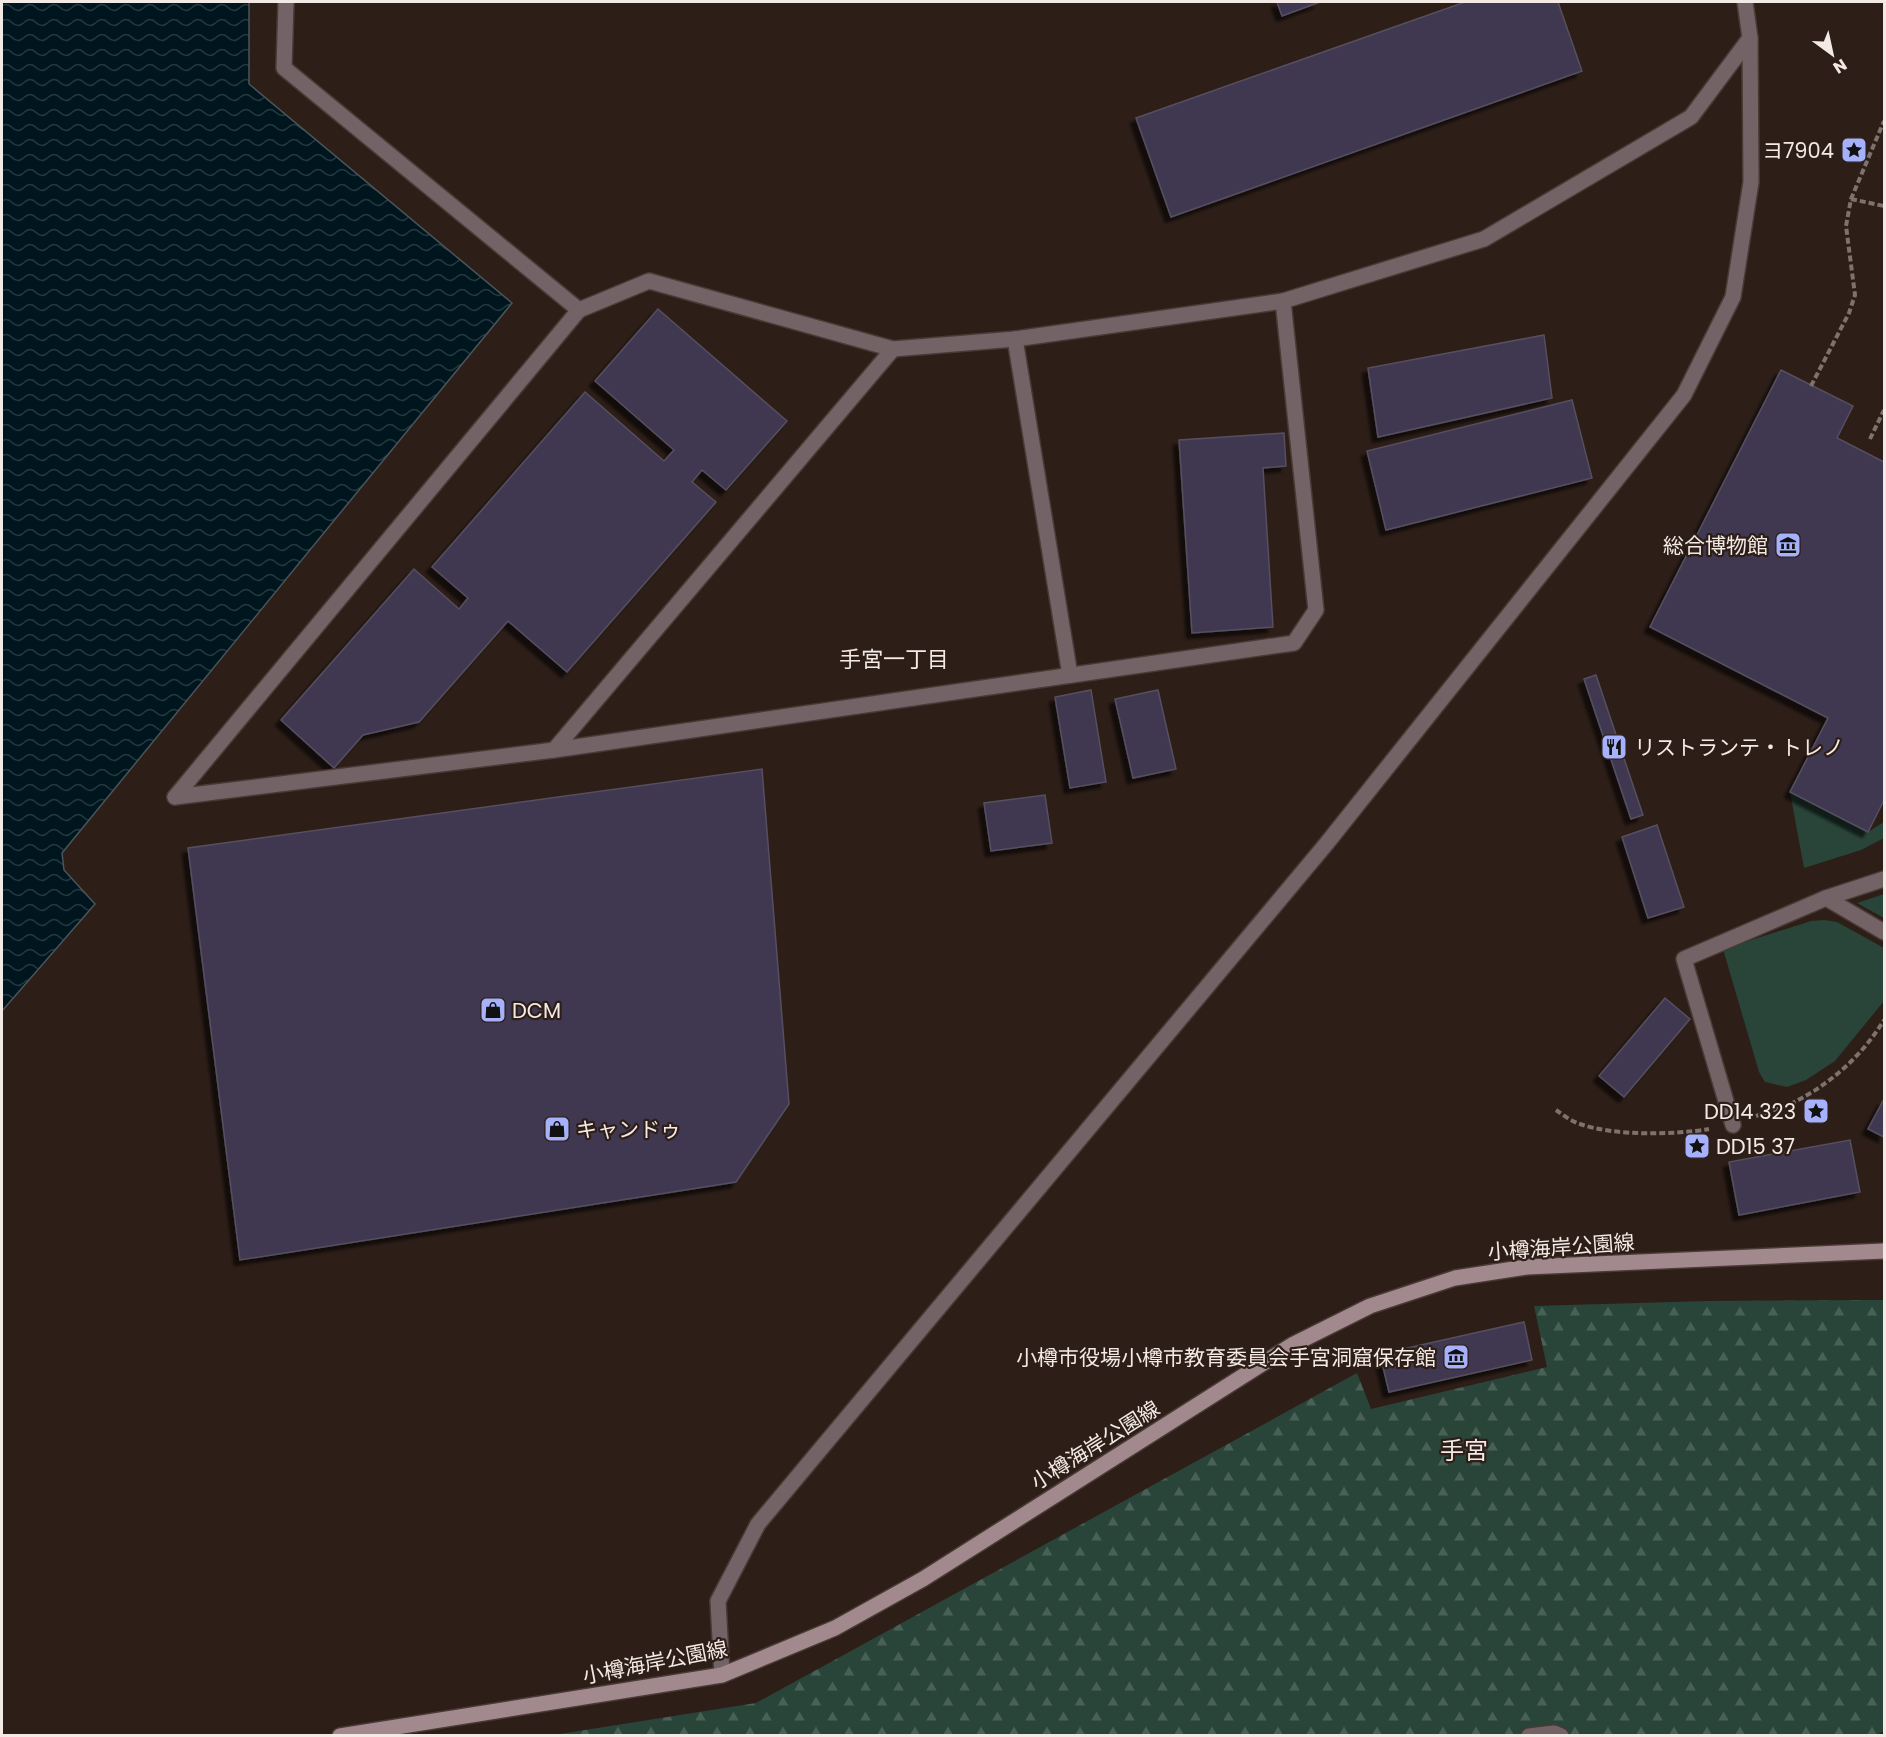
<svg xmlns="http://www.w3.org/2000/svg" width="1886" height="1737" font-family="Poppins,'Noto Sans JP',sans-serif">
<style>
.green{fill:#294539}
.forest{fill:url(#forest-firs)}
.water{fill:url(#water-waves);stroke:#49555a;stroke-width:1.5}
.building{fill:#413851;stroke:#554f5f;stroke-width:1.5;filter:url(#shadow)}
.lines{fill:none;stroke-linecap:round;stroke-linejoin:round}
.service-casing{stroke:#493a35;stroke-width:18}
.minor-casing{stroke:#493a35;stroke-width:18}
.tertiary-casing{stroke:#493a35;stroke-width:18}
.secondary-casing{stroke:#493a35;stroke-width:18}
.path{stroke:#7f726d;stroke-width:4;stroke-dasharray:6 3;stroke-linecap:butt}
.service{stroke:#736366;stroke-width:15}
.minor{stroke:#736366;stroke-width:15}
.tertiary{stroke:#736366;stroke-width:15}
.secondary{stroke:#a1898d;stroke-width:15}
.labels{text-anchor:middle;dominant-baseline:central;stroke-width:4.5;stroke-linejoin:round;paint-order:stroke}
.poi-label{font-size:21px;fill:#f3e9e5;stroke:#2d1e18;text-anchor:end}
.street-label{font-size:21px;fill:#f3e9e5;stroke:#2d1e18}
.neighbourhood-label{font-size:22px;fill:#f3e9e5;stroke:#2d1e18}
.quarter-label{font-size:24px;fill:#f3e9e5;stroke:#2d1e18}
</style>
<defs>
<pattern id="forest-firs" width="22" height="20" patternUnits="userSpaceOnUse" patternTransform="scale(1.5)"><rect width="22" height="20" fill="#294539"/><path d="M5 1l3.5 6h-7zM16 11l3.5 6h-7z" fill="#486056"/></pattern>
<pattern id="water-waves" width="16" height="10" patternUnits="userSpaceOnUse" patternTransform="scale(1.5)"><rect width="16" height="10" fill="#00161e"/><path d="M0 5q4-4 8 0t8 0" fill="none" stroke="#26383f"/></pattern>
<filter id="shadow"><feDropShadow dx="-5.5" dy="5.5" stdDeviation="1.5" flood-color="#0009"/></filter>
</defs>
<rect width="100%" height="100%" fill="#2d1e18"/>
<!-- green -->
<g class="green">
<path d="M1790,792L1868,832L1884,822V838L1861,850L1804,868Z"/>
<path d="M1884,894V918L1857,903Z"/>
<path d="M1824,920L1837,922L1884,948V1001L1835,1061L1806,1080L1787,1087L1765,1082L1759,1072L1723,949L1811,921Z"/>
</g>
<!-- forest -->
<path class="forest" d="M1884,1300V1731L1877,1735L547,1736L756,1703L1357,1373L1371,1409L1547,1367L1534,1306L1708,1301Z"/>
<!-- water -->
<path class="water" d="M2,2H249V84L512,303L62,853L64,870L95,904L2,1011Z"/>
<!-- building -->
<g class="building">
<path d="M1277,2H1320L1282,16Z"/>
<path d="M1465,2H1558L1582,71L1171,217L1136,118Z"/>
<path d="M658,309L787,421L726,490L702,470L692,482L716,502L567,672L508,621L419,722L363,735L334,768L281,720L414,569L459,609L468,598L432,567L585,392L664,461L674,450L595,381Z"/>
<path d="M1544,335L1552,398L1378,437L1368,368Z"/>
<path d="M1781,370L1853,406L1837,438L1884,462V800L1868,832L1790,792L1828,718L1650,627Z"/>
<path d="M1572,400L1592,478L1386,530L1367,451Z"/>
<path d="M1284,433L1286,466L1263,468L1273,627L1192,633L1179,440Z"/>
<path d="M1596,675L1643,815L1631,819L1584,679Z"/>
<path d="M1091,690L1106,782L1070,788L1055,697Z"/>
<path d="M1158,690L1176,769L1133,778L1115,699Z"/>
<path d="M762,769L789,1104L736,1182L240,1260L188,848Z"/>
<path d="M1045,795L1052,843L991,851L984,803Z"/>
<path d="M1657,825L1684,907L1648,918L1622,837Z"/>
<path d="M1665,998L1690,1019L1624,1097L1599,1076Z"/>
<path d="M1884,1099V1137L1868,1129Z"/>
<path d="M1850,1140L1860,1192L1739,1215L1729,1162Z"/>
<path d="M1524,1322L1532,1360L1389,1392L1380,1354Z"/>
</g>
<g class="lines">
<!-- service casing -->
<g class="service-casing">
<g id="service">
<path d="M175,797L579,310L284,68L286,2"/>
<path d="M1826,898L1884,932"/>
<path d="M1733,1125L1684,959L1826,898L1884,879"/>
</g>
</g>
<!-- minor casing -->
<g class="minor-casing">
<g id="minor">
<path d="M579,310L649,281L893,349L1015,339L1283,301L1484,239L1691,117L1750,38"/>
<path d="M1015,339L1070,675"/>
<path d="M554,750L893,349"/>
<path d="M175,797L554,750L1294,643L1316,610L1283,301"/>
<path d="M1529,1736L1554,1733L1561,1736"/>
</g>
</g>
<!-- tertiary casing -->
<g class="tertiary-casing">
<path id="tertiary" d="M722,1675L718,1601L758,1524L1327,843L1684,395L1733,297L1751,182L1750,38L1745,2"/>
</g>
<!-- secondary casing -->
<g class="secondary-casing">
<path id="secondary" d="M340,1736L722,1675L835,1628L923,1579L1292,1345L1370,1306L1455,1278L1527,1267L1884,1251"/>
</g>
<!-- path -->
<g class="path">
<path d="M1851,199L1884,206"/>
<path d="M1811,386L1849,313L1855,295L1846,226L1851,199L1884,121"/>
<path d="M1870,439L1884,410"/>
<path d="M1556,1110C1563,1115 1571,1121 1580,1124C1614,1136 1673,1135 1709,1129"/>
<path d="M1756,1116C1770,1111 1787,1107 1800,1099C1834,1081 1864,1053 1884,1020"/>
</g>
<!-- service -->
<use href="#service" class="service"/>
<!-- minor -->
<use href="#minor" class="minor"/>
<!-- tertiary -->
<use href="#tertiary" class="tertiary"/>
<!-- secondary -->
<use href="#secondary" class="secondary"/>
</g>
<!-- icons -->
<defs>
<g id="sight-square" transform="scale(1.35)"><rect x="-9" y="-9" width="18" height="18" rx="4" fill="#a6b1fc" stroke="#2d1e18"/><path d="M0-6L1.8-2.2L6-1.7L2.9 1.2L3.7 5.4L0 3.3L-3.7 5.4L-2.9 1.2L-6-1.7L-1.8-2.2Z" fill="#111"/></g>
<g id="museum-square" transform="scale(1.35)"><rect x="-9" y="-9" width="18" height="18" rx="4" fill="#a6b1fc" stroke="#2d1e18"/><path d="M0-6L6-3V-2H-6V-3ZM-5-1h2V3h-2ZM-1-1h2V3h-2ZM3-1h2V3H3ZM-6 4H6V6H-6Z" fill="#111"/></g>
<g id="restaurant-square" transform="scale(1.35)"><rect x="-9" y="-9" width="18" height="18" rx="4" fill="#a6b1fc" stroke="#2d1e18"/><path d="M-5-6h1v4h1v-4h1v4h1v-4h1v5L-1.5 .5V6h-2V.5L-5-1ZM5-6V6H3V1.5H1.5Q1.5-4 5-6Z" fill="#111"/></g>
<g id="shop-square" transform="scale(1.35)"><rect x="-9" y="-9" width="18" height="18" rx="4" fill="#a6b1fc" stroke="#2d1e18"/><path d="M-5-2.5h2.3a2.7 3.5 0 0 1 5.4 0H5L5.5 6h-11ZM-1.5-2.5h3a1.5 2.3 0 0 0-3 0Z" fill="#111"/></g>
</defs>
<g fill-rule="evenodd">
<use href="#sight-square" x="1854" y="150"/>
<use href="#museum-square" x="1788" y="545"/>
<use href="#restaurant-square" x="1614" y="747"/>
<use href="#shop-square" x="493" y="1010"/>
<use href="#sight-square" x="1816" y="1111"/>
<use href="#shop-square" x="557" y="1129"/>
<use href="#sight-square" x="1697" y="1146"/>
<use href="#museum-square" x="1456" y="1357"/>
</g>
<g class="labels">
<!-- poi labels -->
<g class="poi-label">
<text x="1834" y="150">ヨ7904</text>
<text x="1768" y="545">総合博物館</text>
<text x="1634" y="747" text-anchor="start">リストランテ・トレノ</text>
<text x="512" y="1010" text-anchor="start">DCM</text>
<text x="1796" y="1111">DD14 323</text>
<text x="576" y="1129" text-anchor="start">キャンドゥ</text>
<text x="1716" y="1146" text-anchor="start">DD15 37</text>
<text x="1436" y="1357">小樽市役場小樽市教育委員会手宮洞窟保存館</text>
</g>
<!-- street labels -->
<g class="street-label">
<text transform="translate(1561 1247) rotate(-4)">小樽海岸公園線</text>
<text transform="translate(1095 1445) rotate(-32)">小樽海岸公園線</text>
<text transform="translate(655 1662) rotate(-11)">小樽海岸公園線</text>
</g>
<!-- neighbourhood labels -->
<g class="neighbourhood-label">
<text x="894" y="659">手宮一丁目</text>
</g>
<!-- quarter labels -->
<g class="quarter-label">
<text x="1464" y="1450">手宮</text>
</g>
</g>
<!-- border -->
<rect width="1886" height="1737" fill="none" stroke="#f3e9e5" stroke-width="6"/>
<!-- north arrow -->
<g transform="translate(1832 54) rotate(147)" stroke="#2d1e18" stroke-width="4.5" paint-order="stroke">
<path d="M0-4.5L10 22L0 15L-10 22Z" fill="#f3e9e5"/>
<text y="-9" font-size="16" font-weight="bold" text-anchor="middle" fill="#f3e9e5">N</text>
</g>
</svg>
